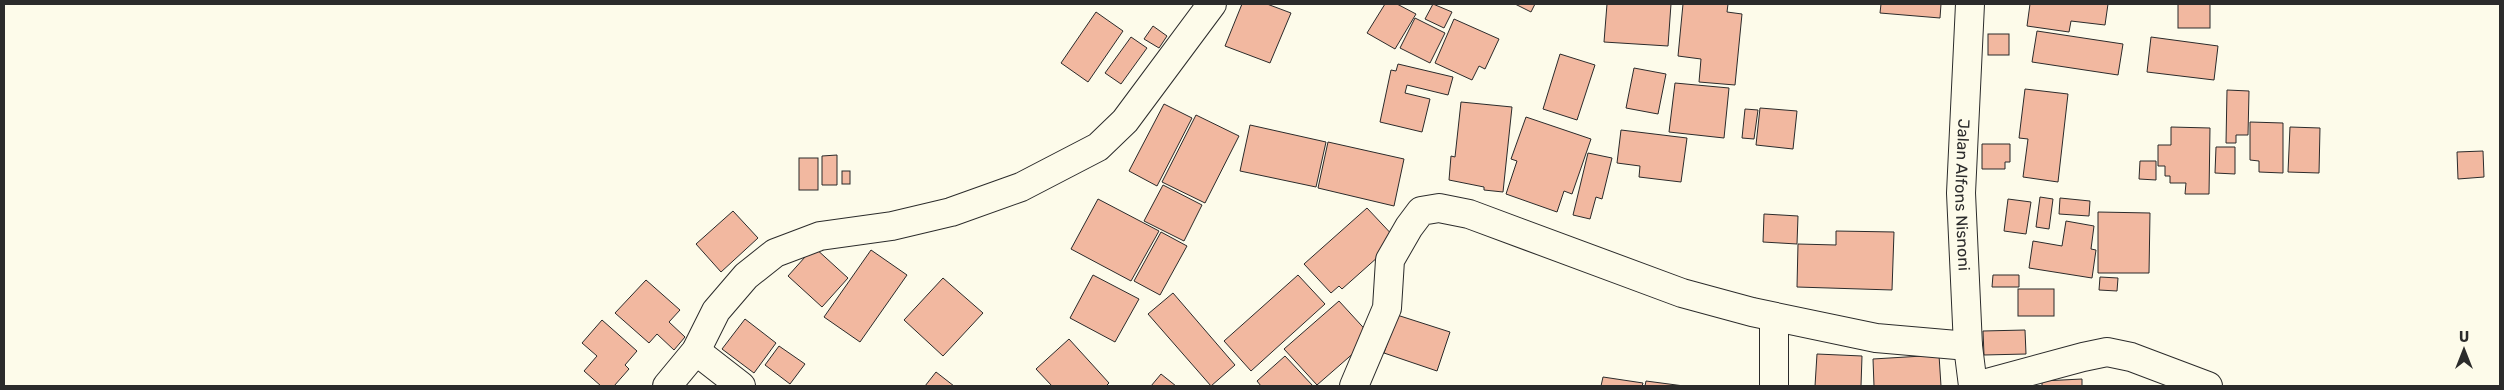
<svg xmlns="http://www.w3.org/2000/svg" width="2504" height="390" font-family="Rubik,sans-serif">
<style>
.building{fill:#f2b8a0;stroke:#2b2b2b}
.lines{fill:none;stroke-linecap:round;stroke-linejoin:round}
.minor-casing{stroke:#2b2b2b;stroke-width:30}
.major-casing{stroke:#2b2b2b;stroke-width:30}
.minor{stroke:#fdfbea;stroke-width:28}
.major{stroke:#fdfbea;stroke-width:28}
.labels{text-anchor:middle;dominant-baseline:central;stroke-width:4;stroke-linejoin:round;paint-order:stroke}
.street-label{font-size:16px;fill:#2b2b2b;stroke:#fdfbea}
</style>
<rect width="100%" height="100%" fill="#fdfbea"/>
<!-- building -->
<g class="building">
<path d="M1242,4H1267L1291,13L1270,63L1225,46Z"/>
<path d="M1385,4H1397L1416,14L1395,49L1367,33Z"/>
<path d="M1433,4L1452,12L1444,28L1425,19Z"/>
<path d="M1515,4H1535L1531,12Z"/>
<path d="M1607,4H1671L1668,46L1604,42Z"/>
<path d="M1683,4H1728L1727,12L1742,14L1735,85L1699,82L1701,59L1678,56Z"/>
<path d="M1881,4H1941L1940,18L1880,13Z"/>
<path d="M2030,4H2108L2105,25L2071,21L2069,32L2027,26Z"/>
<rect x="2178" y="4" width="32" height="24"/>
<path d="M1096,12L1123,31L1088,82L1061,63Z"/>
<path d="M1415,18L1445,33L1430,63L1400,48Z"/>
<path d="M1454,19L1499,39L1485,69L1479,66L1472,80L1435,63Z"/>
<path d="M1153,26L1167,36L1159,48L1144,39Z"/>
<path d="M2037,31L2123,44L2118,75L2032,62Z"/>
<rect x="1988" y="34" width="21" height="21"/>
<path d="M1131,37L1147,48L1121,84L1105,73Z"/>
<path d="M2151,37L2218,46L2214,80L2147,72Z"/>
<path d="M1560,54L1595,65L1577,120L1543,109Z"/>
<path d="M1398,64L1453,77L1448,95L1407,85L1405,93L1430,99L1422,132L1380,122L1391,70L1396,71Z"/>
<path d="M1634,68L1666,74L1658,114L1626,108Z"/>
<path d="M1675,83L1729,88L1724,138L1669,132Z"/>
<path d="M2025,89L2068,94L2058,182L2023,177L2028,139L2019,138Z"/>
<path d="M2227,90L2249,91L2248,135H2236V143H2226Z"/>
<path d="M1461,102L1512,107L1503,192L1484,190V187L1449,180L1451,156L1455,157Z"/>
<path d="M1164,104L1192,118L1157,186L1129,171Z"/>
<path d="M1760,108L1797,111L1793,149L1756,145Z"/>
<path d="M1745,109L1758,110L1754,139L1742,138Z"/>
<path d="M1196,115L1239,136L1205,203L1162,182Z"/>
<path d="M1526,117L1591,139L1572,194L1564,191L1557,212L1506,194L1517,161L1511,159Z"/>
<path d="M2250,122L2283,123V173L2259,172V161L2250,160Z"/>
<path d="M1250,125L1326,142L1316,187L1240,171Z"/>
<path d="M2171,127L2210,128L2209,194H2185L2186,183H2170V176H2165V166H2158V145H2171Z"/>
<path d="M2290,127L2320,128L2319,173L2288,172Z"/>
<path d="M1621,130L1687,138L1681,182L1639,177L1640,166L1617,163Z"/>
<path d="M1328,142L1404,159L1394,206L1318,188Z"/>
<path d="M1982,144H2010V162H2005V169H1982Z"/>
<path d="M2216,147H2235V174L2215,173Z"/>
<path d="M2483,151L2484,177L2458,179L2457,152Z"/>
<path d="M1588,153L1612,158L1602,199L1596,197L1590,219L1573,215Z"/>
<path d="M837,155V185H822V156Z"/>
<rect x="799" y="158" width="19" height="32"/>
<path d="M2140,161H2156V180L2139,179Z"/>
<rect x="842" y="171" width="8" height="13"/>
<path d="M1163,185L1202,205L1184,241L1144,221Z"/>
<path d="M2040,197L2053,199L2049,229L2036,227Z"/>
<path d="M2060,198L2090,201L2089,216L2059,214Z"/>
<path d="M1098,199L1159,231L1131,281L1071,249Z"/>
<path d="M2008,199L2031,202L2026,234L2004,231Z"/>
<path d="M1367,208L1397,240L1342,289L1339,286L1331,293L1304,264Z"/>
<path d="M733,211L758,238L721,272L696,244Z"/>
<path d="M2098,212L2150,213L2149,273H2098Z"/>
<path d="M1764,214L1798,216L1797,244L1763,242Z"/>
<path d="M2066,221L2094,226L2091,249L2096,250L2092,278L2029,268L2033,241L2062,246Z"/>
<path d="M1836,231L1894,232L1892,290L1797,287L1798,244L1836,245Z"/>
<path d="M1161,232L1187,246L1160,295L1134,281Z"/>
<path d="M814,247L848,278L822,307L788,276Z"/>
<path d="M871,250L907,275L860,342L824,317Z"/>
<path d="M1093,275L1139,299L1115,342L1070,318Z"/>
<path d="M1298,275L1325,304L1251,371L1224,341Z"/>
<path d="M1993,275H2019V287H1992Z"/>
<path d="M2100,277L2118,278L2117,291L2099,290Z"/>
<path d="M943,278L983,313L943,356L904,320Z"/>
<path d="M646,280L680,310L669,322L685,337L674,350L657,334L649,343L615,313Z"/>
<rect x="2018" y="289" width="36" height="27"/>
<path d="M1173,293L1235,365L1211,386L1148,314Z"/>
<path d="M1339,301L1372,337L1317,385L1284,349Z"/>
<path d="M1397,315L1450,332L1437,371L1384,353Z"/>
<path d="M745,319L776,343L754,373L722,349Z"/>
<path d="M602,320L637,351L625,365L629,369L614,386H601L584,371L597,356L582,343Z"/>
<path d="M2025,330L2026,354L1984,355L1983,331Z"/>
<path d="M1069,339L1109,383L1106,386H1052L1036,369Z"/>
<path d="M779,346L805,364L790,384L765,365Z"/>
<path d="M1817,354L1862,356L1861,386H1815Z"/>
<path d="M1939,355L1941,386H1874L1873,359Z"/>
<path d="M1285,356L1313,386H1261L1257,381Z"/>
<path d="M936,372L954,386H925Z"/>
<path d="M1161,374L1176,386H1151Z"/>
<path d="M1603,377L1643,383L1642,386H1601Z"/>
<path d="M2082,379V386H2042V381Z"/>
<path d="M1646,381L1684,386H1645Z"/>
</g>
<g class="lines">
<!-- minor casing -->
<g class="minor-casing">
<g id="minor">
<path d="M1774,317V386"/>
<path d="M696,351L741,386"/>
<path d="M667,386L696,351L716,311L746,276L775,253L820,236L892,226L951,212L1021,187L1098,147L1125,121L1212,4"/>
<path d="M1354,386L1387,308L1390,260L1409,227L1421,211L1439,208L1469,214L1682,293L1752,312L1876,338L1968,346"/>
<path d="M1976,386L2083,357L2107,352L2131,357L2208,386"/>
</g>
</g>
<!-- major casing -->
<g class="major-casing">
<g id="major">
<path id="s1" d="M1970,4L1961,193L1968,346L1973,386"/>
</g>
</g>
<!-- minor -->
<use href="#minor" class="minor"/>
<!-- major -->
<use href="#major" class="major"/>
</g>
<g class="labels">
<!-- street labels -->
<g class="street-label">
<text stroke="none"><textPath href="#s1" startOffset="191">Jalan Alfons Nisnoni</textPath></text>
</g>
</g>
<!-- border -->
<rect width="2504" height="390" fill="none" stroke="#2b2b2b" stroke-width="10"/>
<!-- north arrow -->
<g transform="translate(2464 350)" stroke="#fdfbea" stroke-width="4" paint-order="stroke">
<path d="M0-4L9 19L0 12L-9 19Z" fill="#2b2b2b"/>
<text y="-8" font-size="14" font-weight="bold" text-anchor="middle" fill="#2b2b2b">U</text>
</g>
</svg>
